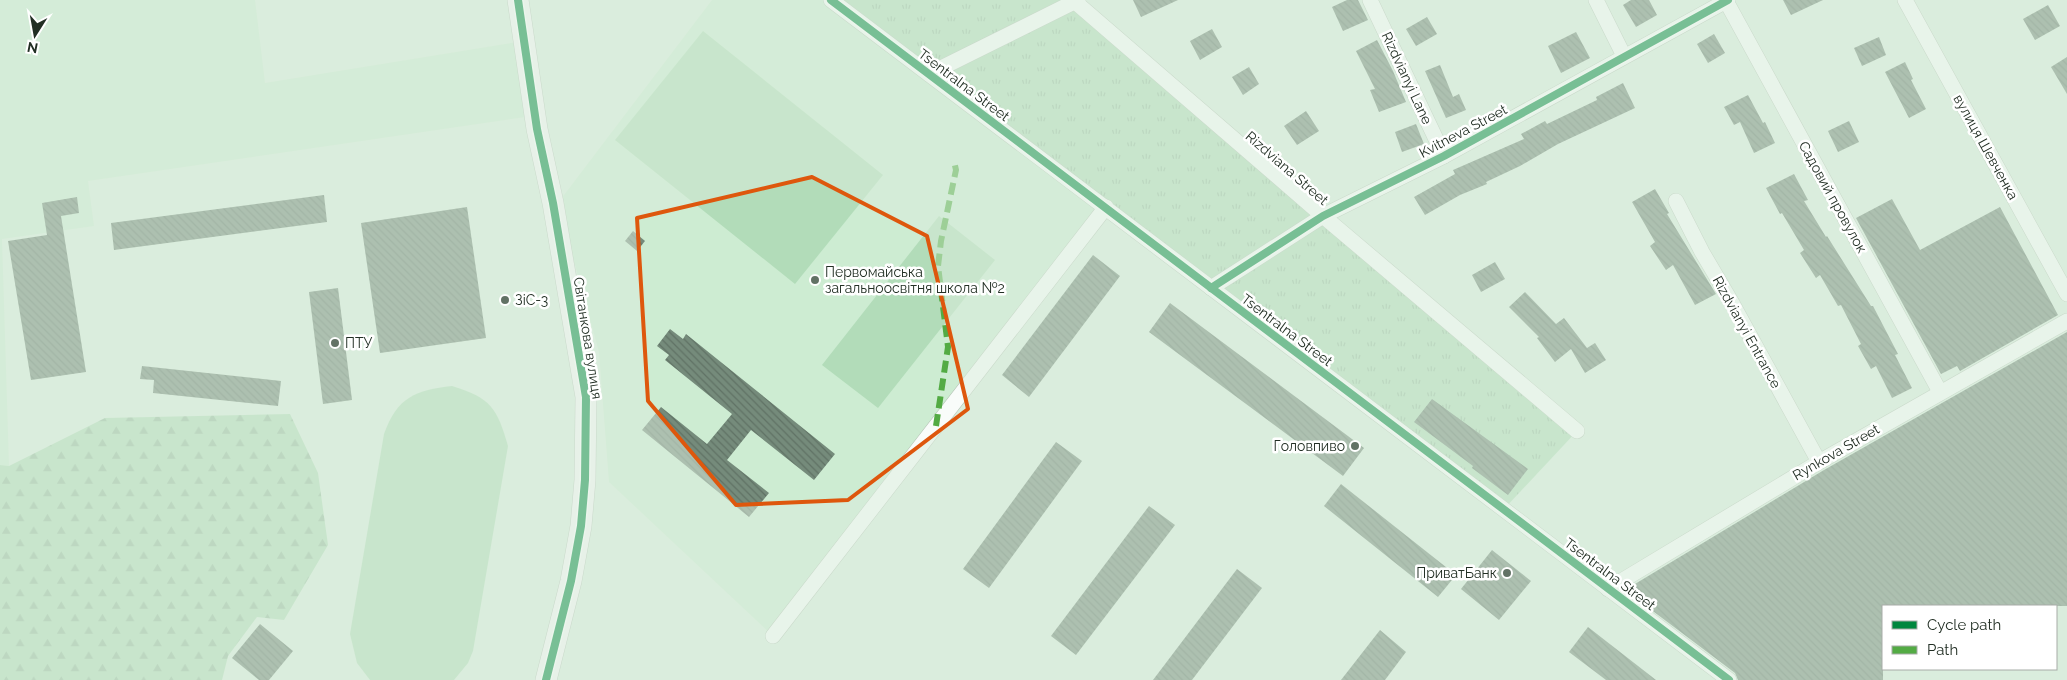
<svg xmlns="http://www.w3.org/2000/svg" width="2067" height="680" font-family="Raleway,sans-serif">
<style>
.built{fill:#cdecd2}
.grass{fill:url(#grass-tufts)}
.forest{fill:url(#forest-firs)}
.pitch{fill:#b2dcb9}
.building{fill:url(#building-back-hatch)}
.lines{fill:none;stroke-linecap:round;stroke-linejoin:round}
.street-casing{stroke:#b5c3b6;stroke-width:16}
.secondary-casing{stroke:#b5c3b6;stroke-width:22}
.street{stroke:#f9fcfa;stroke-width:15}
.secondary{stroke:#f6f5f6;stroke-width:21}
.quiet{stroke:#53ab44;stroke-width:6;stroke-dasharray:12 6;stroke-linecap:butt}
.cycleway-casing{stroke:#fff;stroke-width:11}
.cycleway{stroke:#00873e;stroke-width:8}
.marked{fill:none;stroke:#de570d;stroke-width:4;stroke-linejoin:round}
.poi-dot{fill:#627265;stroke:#fff;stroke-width:2}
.labels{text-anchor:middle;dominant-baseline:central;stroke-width:5;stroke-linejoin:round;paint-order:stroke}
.street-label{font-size:14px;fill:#222f24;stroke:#fff}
.poi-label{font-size:14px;fill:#222f24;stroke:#fff;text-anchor:start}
</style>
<defs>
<pattern id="grass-tufts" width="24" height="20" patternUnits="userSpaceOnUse" patternTransform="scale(1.25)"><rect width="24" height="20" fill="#b2dcb9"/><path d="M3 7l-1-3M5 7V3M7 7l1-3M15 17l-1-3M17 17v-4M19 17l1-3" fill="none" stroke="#99bd9f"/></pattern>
<pattern id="forest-firs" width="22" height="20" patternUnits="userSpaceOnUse" patternTransform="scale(1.25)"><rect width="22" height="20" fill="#b2dcb9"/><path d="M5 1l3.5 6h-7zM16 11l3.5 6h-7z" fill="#99bd9f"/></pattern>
<pattern id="building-back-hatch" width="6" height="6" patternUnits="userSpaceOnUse" patternTransform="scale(1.25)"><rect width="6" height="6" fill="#758b7b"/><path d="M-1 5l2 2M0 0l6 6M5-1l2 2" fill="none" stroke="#607265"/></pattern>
</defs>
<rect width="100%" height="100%" fill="#daeddd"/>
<!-- built -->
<g class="built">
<path d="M0,0H255L265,83L517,42L525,117L88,181L94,226L2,239L9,466L0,465Z"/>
<path d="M712,0H831L1106,207L773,636L609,482L599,352L558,203Z"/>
</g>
<!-- grass -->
<path class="grass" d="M831,0H1073L1577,431L1504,509Z"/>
<!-- forest -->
<path class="forest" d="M290,414L318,473L328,545L284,620L257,617L228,656L222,680H0V465L9,466L105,418Z"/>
<!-- pitch -->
<g class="pitch">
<path d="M703,31L883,175L795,284L615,140Z"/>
<path d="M939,216L995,260L878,408L822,365Z"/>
<path d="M452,386C491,398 497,408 508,446L473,651L468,663L454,680H370L357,663L350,634L384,434C397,397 416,390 452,386Z"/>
</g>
<!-- building -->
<g class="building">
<path d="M1133,0H1178L1141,17Z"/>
<path d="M1347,0H1358L1368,20L1343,31L1332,7Z"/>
<path d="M1631,0H1649L1657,15L1636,27L1623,5Z"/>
<path d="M1783,0H1823L1791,15Z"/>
<path d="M2048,5L2060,26L2035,40L2023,19Z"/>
<path d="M1427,17L1437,34L1416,46L1406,29Z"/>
<path d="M1212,29L1222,47L1200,60L1190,41Z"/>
<path d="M1576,32L1590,58L1561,73L1548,46Z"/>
<path d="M1714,34L1725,53L1708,63L1697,44Z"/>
<path d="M1879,37L1886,55L1862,66L1854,48Z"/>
<path d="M1377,40L1393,71L1406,102L1379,112L1370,90L1375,89L1356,51Z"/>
<path d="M2067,57V94L2051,67Z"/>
<path d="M1905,62L1913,79L1911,80L1926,109L1909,118L1885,72Z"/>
<path d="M1440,65L1453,97L1459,94L1466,110L1446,118L1425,71Z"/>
<path d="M1249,67L1259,84L1243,95L1232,77Z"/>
<path d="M1623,83L1635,108L1558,144L1520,166L1486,182L1487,184L1460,195L1425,215L1414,197L1455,174L1453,170L1524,139L1521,134L1545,121L1547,124L1597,100L1596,97Z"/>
<path d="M1748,95L1763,123L1765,122L1775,143L1754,153L1740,122L1734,125L1724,107Z"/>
<path d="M1306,111L1319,131L1297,145L1284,126Z"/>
<path d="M1849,121L1859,142L1838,152L1828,131Z"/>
<path d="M1416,124L1424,144L1402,152L1395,132Z"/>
<path d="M1794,174L1808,200L1804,201L1826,237L1827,236L1871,306H1873L1898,354L1895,355L1912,388L1892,398L1876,366L1871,369L1858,346L1861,344L1841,305L1838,306L1820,275L1816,278L1800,253L1804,250L1782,213L1780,214L1766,188Z"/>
<path d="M1655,189L1669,213L1667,214L1716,294L1695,305L1673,265L1666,270L1650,246L1655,242L1632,202Z"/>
<path d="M324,195L327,222L114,250L111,223Z"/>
<path d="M77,197L79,213L61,216L86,372L31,380L8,241L47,235L42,203Z"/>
<path d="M1892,199L1920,250L2000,207L2058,315L1960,371L1957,366L1941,374L1856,218Z"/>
<path d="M467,207L486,338L380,353L361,223Z"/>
<path d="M633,231L645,241L637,251L625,241Z"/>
<path d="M1093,255L1120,276L1029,397L1002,375Z"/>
<path d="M1495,262L1505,279L1481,292L1472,275Z"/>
<path d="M338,288L352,400L323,404L309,292Z"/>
<path d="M1525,292L1556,324L1564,318L1587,348L1595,343L1606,360L1585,373L1571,349L1555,362L1537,338L1539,337L1509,307Z"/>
<path d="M1170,303L1364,448L1343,476L1149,332Z"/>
<path d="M670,329L683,339L686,334L835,454L814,480L751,430L727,460L769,493L749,517L642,430L661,407L707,444L732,414L665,360L669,355L657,346Z"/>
<path d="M2067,332V606H1883V680H1738L1735,673L1625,590L1824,470Z"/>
<path d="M142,366L281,381L278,406L153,393L154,380L140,379Z"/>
<path d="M1432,399L1528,469L1508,495L1472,468L1473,466L1414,422Z"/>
<path d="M1056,442L1082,461L989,588L963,569Z"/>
<path d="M1341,484L1456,575L1438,597L1324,506Z"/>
<path d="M1149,506L1175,525L1076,655L1051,636Z"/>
<path d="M1492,550L1531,581L1499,620L1461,589Z"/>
<path d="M1237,569L1262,588L1192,680H1153Z"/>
<path d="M260,624L293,651L269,680H259L232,658Z"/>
<path d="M1588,627L1656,680H1606L1569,652Z"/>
<path d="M1380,630L1406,652L1385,680H1341Z"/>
</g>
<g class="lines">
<!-- street casing -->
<g class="street-casing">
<g id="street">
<path d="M831,0L1729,680"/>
<path d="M1073,0L1323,216L1577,431"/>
<path d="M1370,0L1444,156"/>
<path d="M1596,0L1624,56"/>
<path d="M1905,0L2067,294"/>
<path d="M1726,1L1940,392"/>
<path d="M929,74L1078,0"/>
<path d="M1676,201L1702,252L1732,303L1819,462"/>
<path d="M1211,288L1323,216L1444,156L1728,0"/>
<path d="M1608,589L1819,462L2067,321"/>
<path d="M773,636L1106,207"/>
</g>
</g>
<!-- secondary casing -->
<g class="secondary-casing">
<path id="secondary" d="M518,0L537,129L553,203L586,397L585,480L581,526L571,581L546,680"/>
</g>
<!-- street -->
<use href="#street" class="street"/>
<!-- secondary -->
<use href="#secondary" class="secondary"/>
<!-- quiet -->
<path class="quiet" d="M936,426L948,347L938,266L941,241L956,170L954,161"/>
<!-- cycleway casing -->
<g class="cycleway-casing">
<g id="cycleway">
<path d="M518,0L537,129L553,203L586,397L585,480L581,526L571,581L546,680"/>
<path d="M831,0L1729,680"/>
<path d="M1211,288L1323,216L1444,156L1728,0"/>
</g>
</g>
<!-- cycleway -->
<use href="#cycleway" class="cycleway"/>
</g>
<!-- marked area -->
<path d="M0 0H2067V680H0ZM812,177L927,236L968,409L848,500L736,505L648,401L637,218Z" fill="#daeddd" fill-opacity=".55" fill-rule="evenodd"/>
<path class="marked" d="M812,177L927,236L968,409L848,500L736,505L648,401L637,218Z"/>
<!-- markers -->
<g class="poi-dot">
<circle cx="815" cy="280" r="5"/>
<circle cx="505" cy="300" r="5"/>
<circle cx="335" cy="343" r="5"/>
<circle cx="1355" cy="446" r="5"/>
<circle cx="1507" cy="573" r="5"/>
</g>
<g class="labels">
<!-- street labels -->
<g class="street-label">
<text transform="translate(1407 78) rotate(65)">Rizdvianyi Lane</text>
<text transform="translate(964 85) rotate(37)">Tsentralna Street</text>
<text transform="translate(1463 131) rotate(-28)">Kvitneva Street</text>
<text transform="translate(1986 147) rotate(61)">вулиця Шевченка</text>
<text transform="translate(1287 168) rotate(41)">Rizdviana Street</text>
<text transform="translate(1833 197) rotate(61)">Садовий провулок</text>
<text transform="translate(1287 330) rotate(37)">Tsentralna Street</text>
<text transform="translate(1747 332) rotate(61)">Rizdvianyi Entrance</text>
<text transform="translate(588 338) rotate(81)">Світанкова вулиця</text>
<text transform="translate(1836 452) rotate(-30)">Rynkova Street</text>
<text transform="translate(1610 574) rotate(37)">Tsentralna Street</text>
</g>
<!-- poi labels -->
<g class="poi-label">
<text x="825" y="272">Первомайська<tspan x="825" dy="16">загальноосвітня школа №2</tspan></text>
<text x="515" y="300">ЗіС-3</text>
<text x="345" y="343">ПТУ</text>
<text x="1345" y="446" text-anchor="end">Головпиво</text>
<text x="1497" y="573" text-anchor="end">ПриватБанк</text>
</g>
</g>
<!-- legend -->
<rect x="1882" y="605" width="175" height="65" fill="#ffffff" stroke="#a7aca7"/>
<rect x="1892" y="621" width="25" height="8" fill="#00873e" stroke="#a7aca7"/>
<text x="1927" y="630" font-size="15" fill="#222f24">Cycle path</text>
<rect x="1892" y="646" width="25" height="8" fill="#53ab44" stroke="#a7aca7"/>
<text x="1927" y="655" font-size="15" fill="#222f24">Path</text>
<!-- north arrow -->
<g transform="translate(35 35) rotate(191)" stroke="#ffffff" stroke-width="4" paint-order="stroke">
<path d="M0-4L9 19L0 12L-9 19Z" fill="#222f24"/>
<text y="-8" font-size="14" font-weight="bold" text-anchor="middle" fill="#222f24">N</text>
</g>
</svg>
